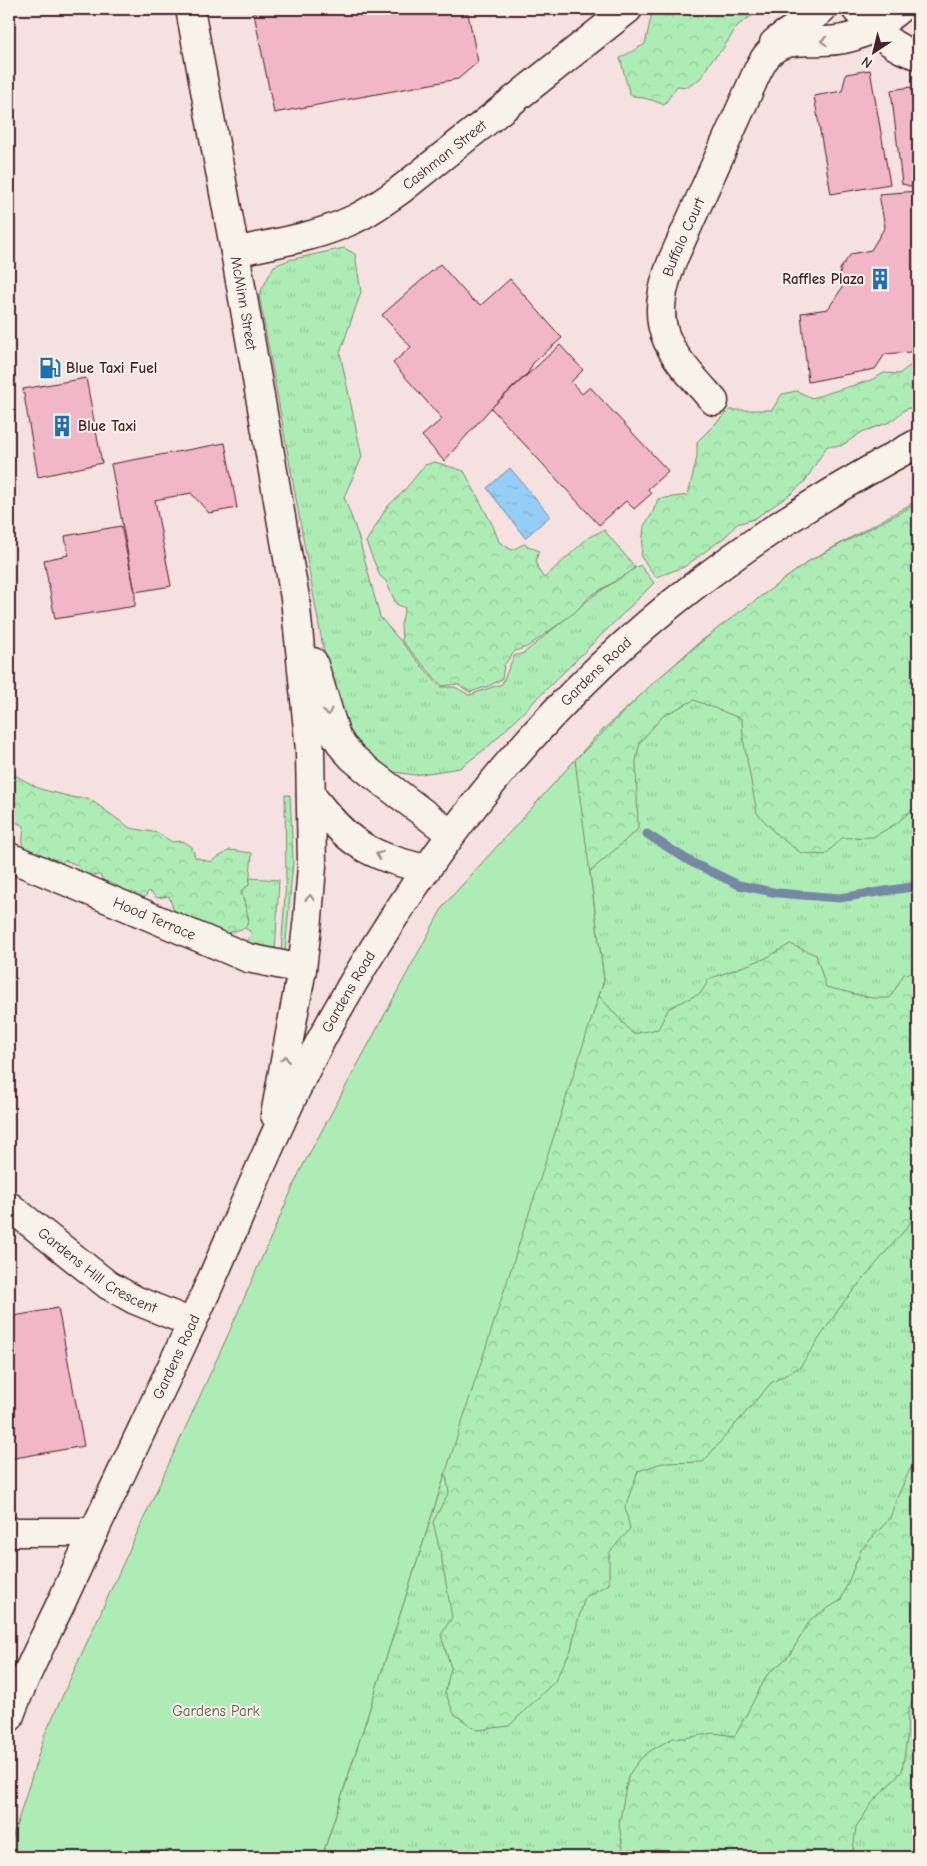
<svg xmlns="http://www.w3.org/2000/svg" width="927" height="1866" font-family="'Comic Neue',sans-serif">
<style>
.grass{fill:url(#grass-tufts);stroke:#7c8670}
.forest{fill:url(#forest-crowns);stroke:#7c8670}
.park{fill:#adedb5;stroke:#7c8670}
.water{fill:url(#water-ripples);stroke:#7788a4}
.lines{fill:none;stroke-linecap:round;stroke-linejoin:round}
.stream{stroke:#7788a4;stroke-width:9}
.building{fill:#f1b7c9;stroke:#4a1f2b}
.minor-casing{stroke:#4a1f2b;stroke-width:31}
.minor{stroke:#f7f3e8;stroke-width:28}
.oneway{stroke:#a0898a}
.labels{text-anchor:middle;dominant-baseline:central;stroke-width:4;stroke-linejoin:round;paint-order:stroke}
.street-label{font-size:15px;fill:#4a1f2b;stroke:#f7f3e8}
.poi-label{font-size:15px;font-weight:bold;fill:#4a1f2b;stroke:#f7f3e8;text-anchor:start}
.park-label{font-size:15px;fill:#63524e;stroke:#f7f3e8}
</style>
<defs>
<pattern id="grass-tufts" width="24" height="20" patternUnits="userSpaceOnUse" patternTransform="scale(1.25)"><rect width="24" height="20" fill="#adedb5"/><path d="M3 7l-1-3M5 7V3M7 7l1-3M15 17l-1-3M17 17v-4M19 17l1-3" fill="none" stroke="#96cb9c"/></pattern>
<pattern id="forest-crowns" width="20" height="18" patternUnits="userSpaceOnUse" patternTransform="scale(1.25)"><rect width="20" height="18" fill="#adedb5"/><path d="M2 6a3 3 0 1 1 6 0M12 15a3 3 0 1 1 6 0" fill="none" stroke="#96cb9c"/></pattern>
<pattern id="water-ripples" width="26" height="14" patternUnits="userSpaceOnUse" patternTransform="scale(1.25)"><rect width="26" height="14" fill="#95cef5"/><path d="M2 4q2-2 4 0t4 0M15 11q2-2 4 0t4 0" fill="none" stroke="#82b0d2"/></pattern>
</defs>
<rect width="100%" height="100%" fill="#f5e1df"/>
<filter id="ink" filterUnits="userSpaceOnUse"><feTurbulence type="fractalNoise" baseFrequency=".02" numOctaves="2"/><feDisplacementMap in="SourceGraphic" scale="10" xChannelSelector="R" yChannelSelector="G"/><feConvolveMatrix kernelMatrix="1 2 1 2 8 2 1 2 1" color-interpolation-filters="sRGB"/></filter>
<g filter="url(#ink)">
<!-- grass -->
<g class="grass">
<path d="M344,248L355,254L361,292L340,353L362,457L344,497L358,535L380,617L440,687H455L469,695L502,684L514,656L524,653L593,596L640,565L654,583L489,746L460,768L415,775L387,771L359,751L334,708L259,295L274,266L289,260Z"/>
<path d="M918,500V1857H322L604,980L575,760L597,735L697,644L809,561Z"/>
<path d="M285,795H290L293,861L285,953H281L286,881Z"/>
<path d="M250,878L279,880L275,953L240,950L252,933L245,928L249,920L241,891L249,885Z"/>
</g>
<!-- forest -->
<g class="forest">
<path d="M653,9H772L756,13L738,25L722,50L710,62L702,77L688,87L677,86L664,105L652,100L630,95L620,58L645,44Z"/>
<path d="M918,364V406L906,409L890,422L862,432L841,446H827L805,481L791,494L754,519L737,524L725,537L684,567L656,577L641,557L644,526L652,514L658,499L688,495L697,457V442L729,410H772L782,394L797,391L812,398L871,380L884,373L899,374L911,365Z"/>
<path d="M435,462L464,471L493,526L499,542L512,550L524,544L539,551C534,562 537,569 544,578L589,537L604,530L635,567L629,573L590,596L575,612L527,647L515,651L504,665L502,679L489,686L470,692L457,684L442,686L402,641L401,625L405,608L396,604L386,581L380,576L366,542L387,507L403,492L425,465Z"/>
<path d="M918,503V804L896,824L873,837L842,838L825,855L801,853L777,835L757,813L743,738L742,719L694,700L663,716L640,742L636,761L638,829L593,869L573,890L484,863L575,760L654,682L718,628L809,561Z"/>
<path d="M9,772L40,789L76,798H88L130,828L158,833L172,842L183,841L192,847L195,857L210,862L230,850L252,853L249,885L241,891L249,920L245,928L224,934L197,921L185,925L176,917L169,896L157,898L149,891L139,905L110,890L100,875H85L77,865L65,860L56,867H44L22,847L24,826L9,819Z"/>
<path d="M790,944L816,955L826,987L872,998H890L904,974L918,972V1209L908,1226L843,1303L800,1367L771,1383L703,1462L662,1463L638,1471L625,1507L630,1529L609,1553V1584L585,1597L577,1624L571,1650L555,1681L509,1726L477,1730L454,1714L445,1692L451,1668L441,1635L452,1617L441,1555L433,1522L449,1492L444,1465L591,987L633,1034L658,1029L669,1008L701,993L709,979L766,958Z"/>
<path d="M918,1461V1692L908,1710L907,1738L902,1771L872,1803L856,1827L853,1851L854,1857H628L623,1849L619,1825L628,1776L640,1759L650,1751L673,1738H685L713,1733L735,1736L767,1675L789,1656L811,1619L841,1600L861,1550L890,1518L896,1500L910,1469Z"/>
</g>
<!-- park -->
<path class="park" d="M575,760L604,980L322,1857H9V1849L45,1734L227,1337L300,1171L444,905Z"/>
<!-- water -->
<path class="water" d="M510,468L550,516L525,538L487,488Z"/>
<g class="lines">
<!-- stream -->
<path class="stream" d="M647,834L691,862L739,885L778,893L839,898L918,886"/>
</g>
<!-- building -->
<g class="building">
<path d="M253,9H467L478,62L458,79L274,113Z"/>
<path d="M870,70L890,184L831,194L814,96L842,91L846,74Z"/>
<path d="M918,86V188L902,184L891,90Z"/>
<path d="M918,191V340L910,352L885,354L875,369L808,382L801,313L828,309L842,288L840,269L851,254L871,250L885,227L879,194Z"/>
<path d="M440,264L471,299L481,305L510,279L562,338L533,363L528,373L491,408L444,461L422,436L442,419L393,363L411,347L382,315Z"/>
<path d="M560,345L583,370L571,382L582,394L590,387L668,471L648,489L651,494L634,509L626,501L599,525L491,408Z"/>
<path d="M86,378L102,463L38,477L23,389Z"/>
<path d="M225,443L237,508L209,513L191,493L155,500L171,586L135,592L111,464Z"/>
<path d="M121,526L135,592V606L55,619L44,560L68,555L65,536Z"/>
<path d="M58,1308L84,1446L9,1459V1317Z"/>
</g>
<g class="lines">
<!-- minor casing -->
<g class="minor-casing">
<g id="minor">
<path id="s1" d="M190,9L235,252L295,598L310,750L312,866L308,918L302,969L275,1115"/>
<path d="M856,9C872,29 892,49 918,55"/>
<path d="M774,43C789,29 808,23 822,9"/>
<path id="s2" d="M235,252C273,243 314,238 350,221C367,214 383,202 399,191L628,9"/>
<path id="s3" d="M714,401C669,351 645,330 673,259L750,88C756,75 762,57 774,49C788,39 807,42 823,41C854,41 876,29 899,9"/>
<path d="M313,662L336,736L343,747L353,758L372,774L451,834"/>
<path d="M311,795C349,844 365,854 425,869"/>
<path id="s4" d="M9,857L248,958L302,969"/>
<path id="s5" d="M9,1206L108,1285L135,1300L192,1323"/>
<path d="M9,1532H94"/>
<path id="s6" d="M9,1718C23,1678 44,1639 62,1601C104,1508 149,1416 192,1323C239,1221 279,1115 334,1016C426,852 545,701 694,586C764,532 840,485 918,443"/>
</g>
</g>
<!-- minor -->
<use href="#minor" class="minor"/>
</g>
<!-- one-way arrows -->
<defs><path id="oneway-chevron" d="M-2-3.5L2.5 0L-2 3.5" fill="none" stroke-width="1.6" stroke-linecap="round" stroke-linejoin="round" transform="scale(1.25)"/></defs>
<g class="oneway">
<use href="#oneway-chevron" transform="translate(824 41) rotate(178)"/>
<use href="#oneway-chevron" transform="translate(328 712) rotate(73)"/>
<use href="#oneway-chevron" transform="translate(379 855) rotate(-158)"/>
<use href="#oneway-chevron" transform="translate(310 898) rotate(-86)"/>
<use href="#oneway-chevron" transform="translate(285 1059) rotate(-79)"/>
</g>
</g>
<!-- icons -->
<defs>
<g id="building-bare" transform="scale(1.725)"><path d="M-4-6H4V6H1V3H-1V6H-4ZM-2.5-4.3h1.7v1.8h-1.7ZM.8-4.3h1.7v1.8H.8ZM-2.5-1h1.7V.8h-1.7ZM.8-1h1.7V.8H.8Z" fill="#1f6fb2" stroke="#f7f3e8" stroke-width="2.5" paint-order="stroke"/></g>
<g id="fuel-bare" transform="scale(1.725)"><path d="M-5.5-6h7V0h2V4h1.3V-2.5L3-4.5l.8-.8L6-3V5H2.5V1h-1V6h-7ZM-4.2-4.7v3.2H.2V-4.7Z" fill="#1f6fb2" stroke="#f7f3e8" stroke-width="2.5" paint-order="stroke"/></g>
</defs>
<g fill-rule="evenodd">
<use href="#building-bare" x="880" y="279"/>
<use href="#fuel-bare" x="50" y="368"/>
<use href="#building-bare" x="62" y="426"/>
</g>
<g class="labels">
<!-- street labels -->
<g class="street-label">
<text stroke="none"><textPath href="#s2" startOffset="235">Cashman Street</textPath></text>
<text stroke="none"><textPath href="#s3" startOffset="185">Buffalo Court</textPath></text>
<text stroke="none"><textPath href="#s1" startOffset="299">McMinn Street</textPath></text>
<text stroke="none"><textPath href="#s6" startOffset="1208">Gardens Road</textPath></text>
<text stroke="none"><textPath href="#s4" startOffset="158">Hood Terrace</textPath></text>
<text stroke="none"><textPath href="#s6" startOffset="802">Gardens Road</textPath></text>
<text stroke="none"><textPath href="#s5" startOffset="110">Gardens Hill Crescent</textPath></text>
<text stroke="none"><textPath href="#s6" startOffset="398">Gardens Road</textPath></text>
</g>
<!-- poi labels -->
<g class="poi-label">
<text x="864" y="279" text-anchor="end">Raffles Plaza</text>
<text x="66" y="368">Blue Taxi Fuel</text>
<text x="78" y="426">Blue Taxi</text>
</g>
<!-- park labels -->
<g class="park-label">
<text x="216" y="1711">Gardens Park</text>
</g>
</g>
<!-- margin -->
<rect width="927" height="1866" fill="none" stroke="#f7f3e8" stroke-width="30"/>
<rect x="15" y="15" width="897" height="1836" fill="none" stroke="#4a1f2b" stroke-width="2" filter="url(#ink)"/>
<!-- north arrow -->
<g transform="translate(874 52) rotate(215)" stroke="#f7f3e8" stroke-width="4" paint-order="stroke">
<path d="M0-4L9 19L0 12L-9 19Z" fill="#4a1f2b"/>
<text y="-8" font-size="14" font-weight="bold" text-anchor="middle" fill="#4a1f2b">N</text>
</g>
</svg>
